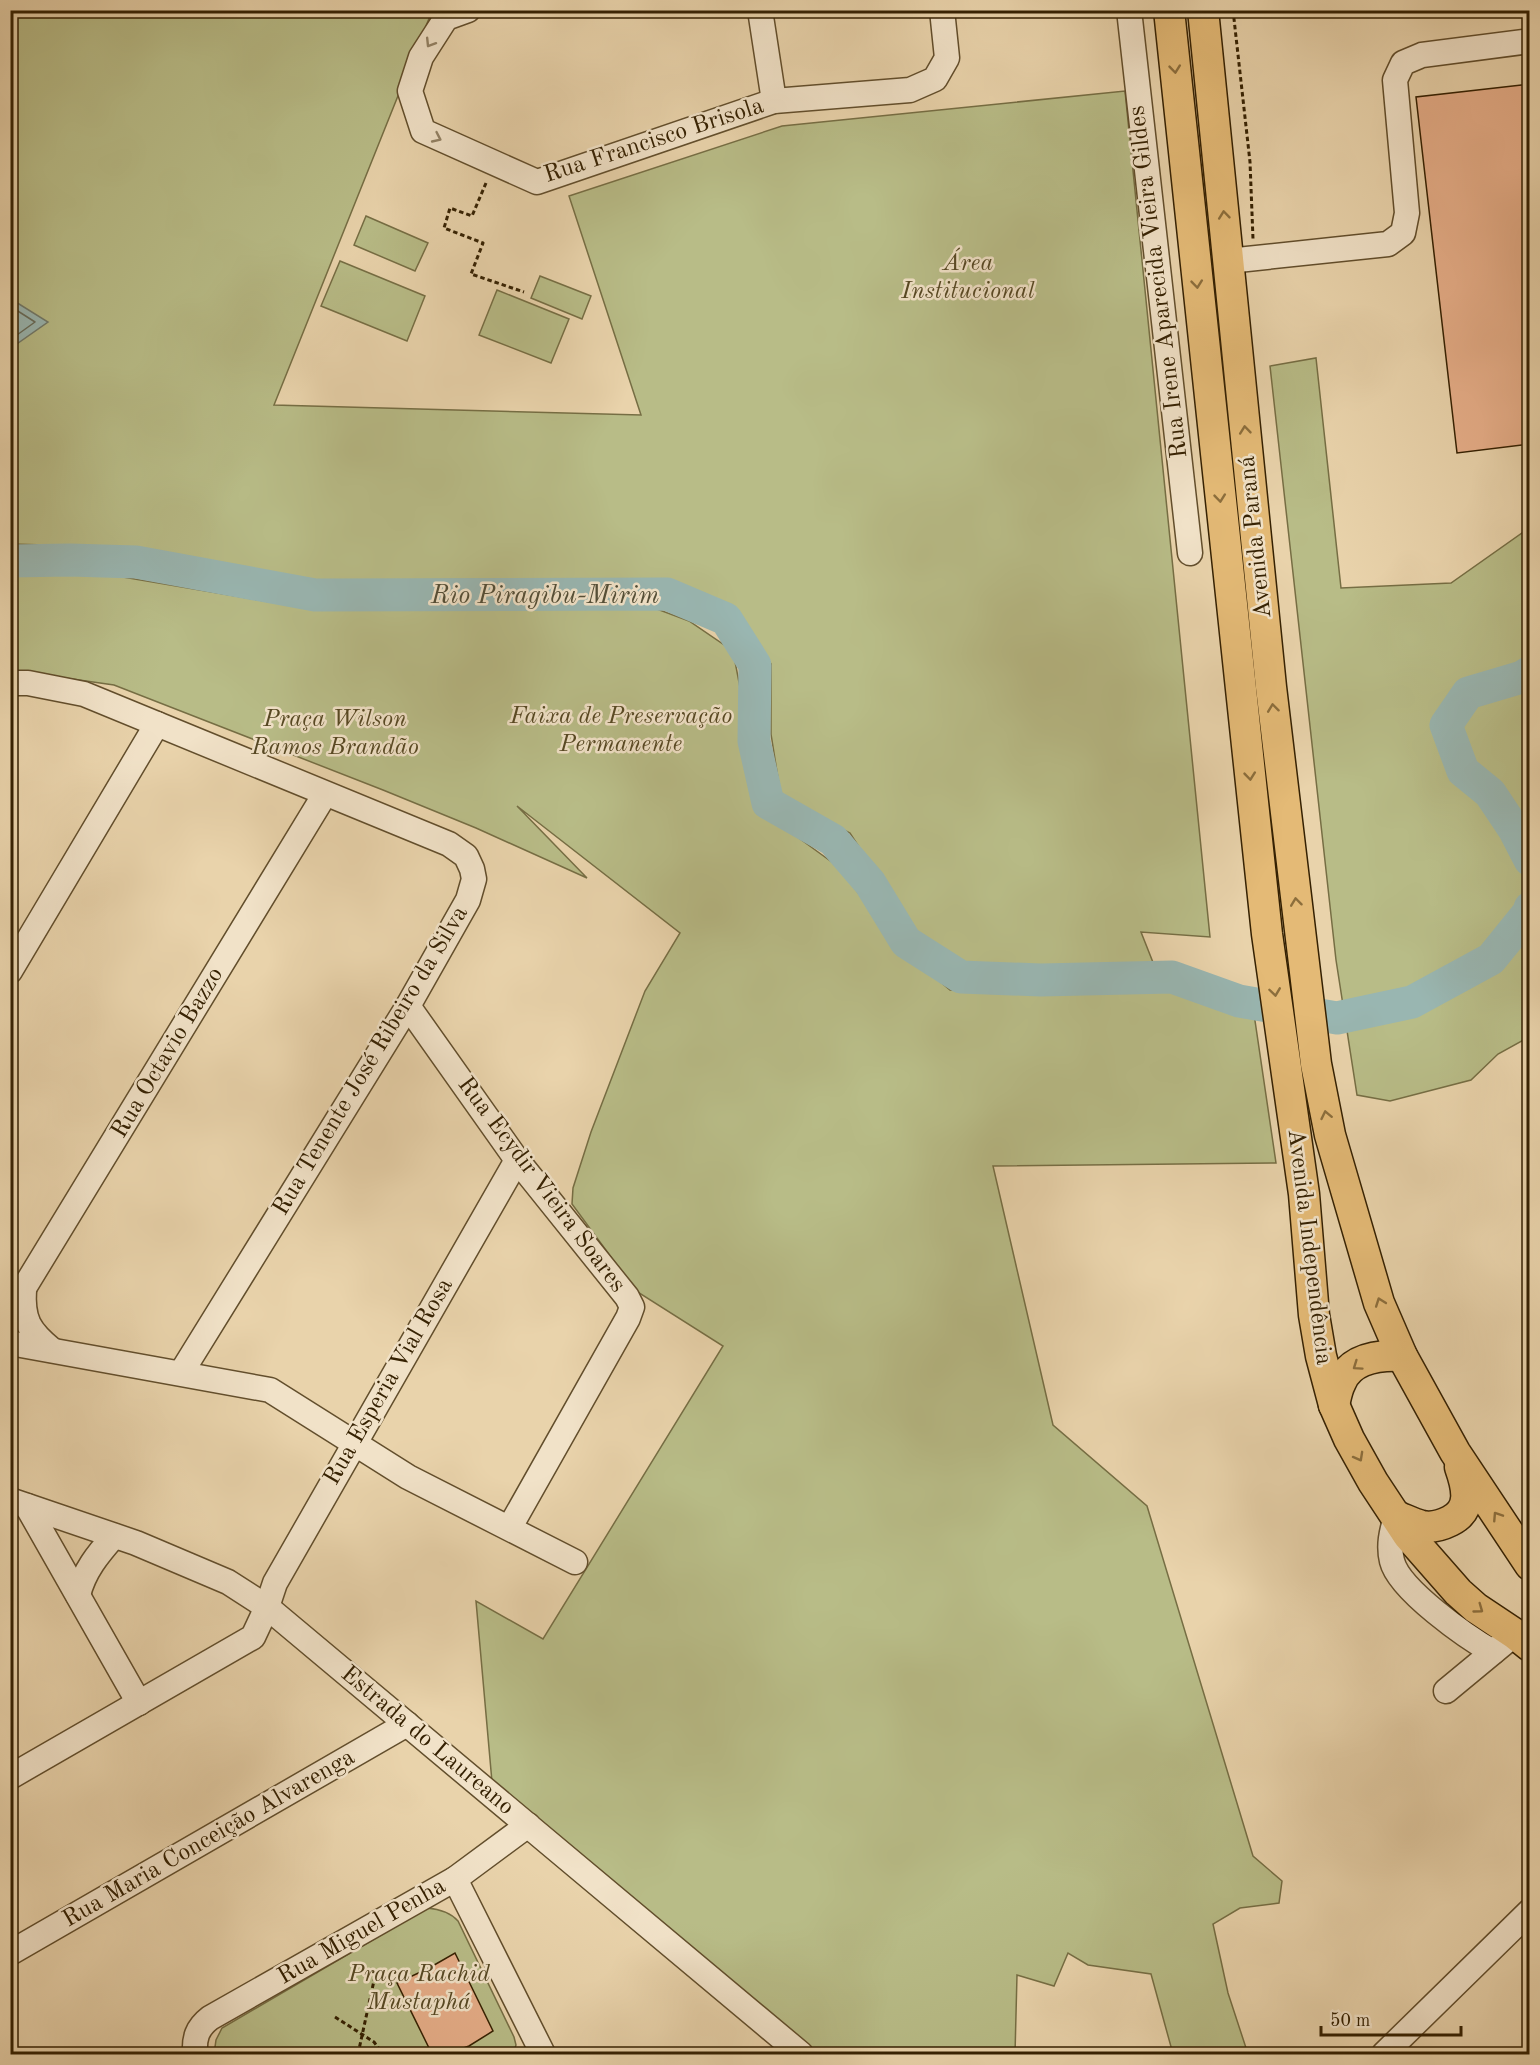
<svg xmlns="http://www.w3.org/2000/svg" width="1540" height="2065" font-family="'Old Standard TT',serif">
<style>
.green{fill:#b8bc87;stroke:#766e44;stroke-width:1.5}
.water{fill:#99b6b1;stroke:#717a6b;stroke-width:1.5}
.lines{fill:none;stroke-linecap:round;stroke-linejoin:round}
.shore{stroke:#676c5a;stroke-width:1.5}
.river{stroke:#99b6b1;stroke-width:33}
.building{fill:#e6ae89;stroke:#352102;stroke-width:1.5}
.minor-casing{stroke:#624e2c;stroke-width:27}
.major-casing{stroke:#352102;stroke-width:33}
.path{stroke:#352102;stroke-width:3;stroke-dasharray:4.5 3;stroke-linecap:butt}
.minor{stroke:#f1e2c8;stroke-width:24}
.major{stroke:#e4ba76;stroke-width:30}
.oneway{stroke:#938265}
.oneway2{stroke:#8c6e3c}
.labels{text-anchor:middle;dominant-baseline:central;stroke-width:5;stroke-linejoin:round;paint-order:stroke}
.street-label{font-size:24px;fill:#352102;stroke:#f1e2c8}
.park-label{font-size:24px;font-style:italic;fill:#564823;stroke:#f1e2c8}
.water-label{font-size:26px;font-style:italic;fill:#534e37;stroke:#f1e2c8}
</style>
<rect width="100%" height="100%" fill="#e9d3ab"/>
<filter id="stains"><feTurbulence type="fractalNoise" baseFrequency=".00333" numOctaves="4"/><feColorMatrix values="0 0 0 0 .2 0 0 0 0 .09 0 0 0 0 .02 0 0 0 .5 -.17"/></filter>
<radialGradient id="worn" r=".72"><stop offset=".6" stop-color="#630" stop-opacity="0"/><stop offset="1" stop-color="#630" stop-opacity=".3"/></radialGradient>
<!-- green -->
<g class="green">
<path d="M11,11H432L274,405L641,415L569,196L782,126L1125,91L1210,937L1141,932L1156,970L1034,969L961,963L915,933L850,833L781,797L771,734V664L740,614L693,590L653,579L315,580L113,547L11,544Z"/>
<path d="M366,216L428,243L415,271L354,245Z"/>
<path d="M340,261L425,296L407,341L321,306Z"/>
<path d="M540,276L591,296L582,319L531,298Z"/>
<path d="M497,290L569,319L551,363L479,335Z"/>
<path d="M1316,358L1341,588L1451,583L1529,528V1037L1498,1054L1471,1080L1390,1101L1357,1095L1336,960L1270,366Z"/>
<path d="M10,573H88L117,576L300,607L589,608L649,606L689,621L733,651L743,703L755,803L785,828L840,868L884,928L903,950L950,990L1012,993L1169,991L1254,1014L1276,1163L993,1166L1053,1425L1147,1506L1253,1856L1282,1881L1279,1903L1240,1908L1213,1924L1228,1993L1248,2054H1173L1151,1974L1088,1965L1068,1953L1054,1986L1017,1975L1015,2054H816L492,1782L476,1601L543,1639L723,1346L636,1291L572,1204L573,1188L591,1132L645,991L680,933L517,806L587,878L476,828L383,790L114,685L51,676L11,674Z"/>
<path d="M427,1908C439,1909 450,1912 458,1921L514,2037L516,2045L513,2054H214L216,2040L222,2028Z"/>
</g>
<!-- water -->
<path class="water" d="M11,299L48,322L11,348H10Z"/>
<g class="lines">
<!-- shore -->
<path class="shore" d="M10,306L35,322L10,340"/>
<!-- river -->
<g class="river">
<path d="M10,561L70,560L136,562L315,595L667,594L726,619L755,665L754,741L768,803L833,840L870,883L906,942L961,977L1041,980L1172,977L1239,1001L1337,1018L1412,1002L1491,959L1529,912L1530,908"/>
<path d="M1530,672L1522,677L1468,693L1446,725L1463,771L1490,793L1514,829L1530,860"/>
</g>
</g>
<!-- building -->
<g class="building">
<path d="M1530,84V444L1457,453L1416,97Z"/>
<path d="M455,1953L493,2031L469,2046L447,2054H432L397,1983L429,1968Z"/>
</g>
<g class="lines">
<!-- minor casing -->
<g class="minor-casing">
<g id="minor">
<path d="M468,10L446,18L421,57L410,91L423,131L537,182L774,101L910,90L935,79L947,58L942,10"/>
<path d="M760,10L774,101"/>
<path d="M1129,10L1190,553"/>
<path d="M1228,261L1388,244L1403,233L1407,213L1395,80L1403,63L1422,55L1530,41"/>
<path d="M10,683H28L84,694L449,844L466,856L472,869L474,879L468,900L408,1006L181,1373"/>
<path d="M10,971L157,724"/>
<path d="M408,1006L517,1160L627,1297L632,1307L628,1318L510,1527"/>
<path d="M24,1289C22,1320 29,1331 52,1350"/>
<path d="M10,1311L325,794"/>
<path d="M10,1343L270,1390L408,1477L575,1562"/>
<path d="M10,1500L136,1543L228,1582L267,1607L801,2054"/>
<path d="M27,1506L139,1703"/>
<path d="M1396,1516C1392,1531 1388,1545 1392,1561C1399,1590 1468,1638 1493,1652"/>
<path d="M78,1595C84,1571 98,1554 114,1536"/>
<path d="M1446,1691L1504,1643"/>
<path d="M10,1777L253,1637L267,1607L275,1583L517,1160"/>
<path d="M455,1879L543,2054"/>
<path d="M10,1953L407,1724"/>
<path d="M195,2054C194,2038 197,2028 210,2018L455,1879L528,1825"/>
<path d="M1384,2054L1530,1911"/>
</g>
</g>
<!-- major casing -->
<g class="major-casing">
<g id="major">
<path d="M1169,10L1267,934L1304,1194L1314,1315L1321,1356L1334,1405L1349,1439L1373,1482L1408,1535L1458,1592L1476,1608L1515,1634L1530,1646"/>
<path d="M1203,10L1271,687L1316,1064L1330,1135L1379,1303L1402,1356L1455,1452L1530,1565"/>
<path d="M1334,1405C1336,1397 1337,1389 1341,1382C1351,1358 1380,1355 1402,1356"/>
<path d="M1396,1516C1404,1519 1414,1524 1422,1526C1432,1528 1442,1525 1450,1521C1473,1510 1467,1487 1460,1467"/>
</g>
</g>
<!-- path -->
<g class="path">
<path d="M1233,10L1250,162L1253,239"/>
<path d="M486,183L472,216L450,208L444,228L483,243L471,274L524,292"/>
<path d="M335,2017L374,2042L383,2054"/>
<path d="M358,2054L375,1976"/>
</g>
<!-- minor -->
<use href="#minor" class="minor"/>
<!-- major -->
<use href="#major" class="major"/>
</g>
<!-- one-way arrows -->
<defs><path id="oneway-chevron" d="M-2-3.5L2.5 0L-2 3.5" fill="none" stroke-width="1.6" stroke-linecap="round" stroke-linejoin="round" transform="scale(1.5)"/></defs>
<g class="oneway">
<use href="#oneway-chevron" transform="translate(430 43) rotate(122)"/>
<use href="#oneway-chevron" transform="translate(437 138) rotate(25)"/>
</g>
<g class="oneway2">
<use href="#oneway-chevron" transform="translate(1175 69) rotate(84)"/>
<use href="#oneway-chevron" transform="translate(1224 215) rotate(-96)"/>
<use href="#oneway-chevron" transform="translate(1197 284) rotate(84)"/>
<use href="#oneway-chevron" transform="translate(1245 430) rotate(-96)"/>
<use href="#oneway-chevron" transform="translate(1220 498) rotate(84)"/>
<use href="#oneway-chevron" transform="translate(1273 708) rotate(-97)"/>
<use href="#oneway-chevron" transform="translate(1250 776) rotate(84)"/>
<use href="#oneway-chevron" transform="translate(1296 902) rotate(-97)"/>
<use href="#oneway-chevron" transform="translate(1275 992) rotate(82)"/>
<use href="#oneway-chevron" transform="translate(1326 1115) rotate(-102)"/>
<use href="#oneway-chevron" transform="translate(1380 1302) rotate(-110)"/>
<use href="#oneway-chevron" transform="translate(1357 1366) rotate(145)"/>
<use href="#oneway-chevron" transform="translate(1359 1457) rotate(61)"/>
<use href="#oneway-chevron" transform="translate(1497 1516) rotate(-123)"/>
<use href="#oneway-chevron" transform="translate(1479 1609) rotate(36)"/>
</g>
<g class="labels">
<!-- street labels -->
<g class="street-label">
<text transform="translate(654 141) rotate(-18)">Rua Francisco Brisola</text>
<text transform="translate(1159 282) rotate(-97)">Rua Irene Aparecida Vieira Gildes</text>
<text transform="translate(1256 537) rotate(-96)">Avenida Paraná</text>
<text transform="translate(168 1053) rotate(-59)">Rua Octavio Bazzo</text>
<text transform="translate(371 1061) rotate(-59)">Rua Tenente José Ribeiro da Silva</text>
<text transform="translate(541 1185) rotate(53)">Rua Ecydir Vieira Soares</text>
<text transform="translate(1309 1247) rotate(83)">Avenida Independência</text>
<text transform="translate(389 1382) rotate(-60)">Rua Esperia Vial Rosa</text>
<text transform="translate(427 1741) rotate(40)">Estrada do Laureano</text>
<text transform="translate(209 1839) rotate(-30)">Rua Maria Conceição Alvarenga</text>
<text transform="translate(362 1932) rotate(-30)">Rua Miguel Penha</text>
</g>
<!-- park labels -->
<g class="park-label">
<text x="968" y="264">Área<tspan x="968" dy="28">Institucional</tspan></text>
<text x="621" y="717">Faixa de Preservação<tspan x="621" dy="28">Permanente</tspan></text>
<text x="335" y="720">Praça Wilson<tspan x="335" dy="28">Ramos Brandão</tspan></text>
<text x="419" y="1975">Praça Rachid<tspan x="419" dy="28">Mustaphá</tspan></text>
</g>
<!-- water labels -->
<g class="water-label">
<text x="545" y="596">Rio Piragibu-Mirim</text>
</g>
</g>
<!-- margin -->
<rect width="1540" height="2065" fill="none" stroke="#e9d3ab" stroke-width="36"/>
<rect x="12" y="12" width="1516" height="2041" fill="none" stroke="#352102" stroke-width="3"/>
<rect x="18" y="18" width="1504" height="2029" fill="none" stroke="#352102" stroke-width="1.5"/>
<!-- scale -->
<path d="M1321 2026v9h140v-9" fill="none" stroke="#352102" stroke-width="3"/>
<text x="1330" y="2026" font-size="18" fill="#352102" stroke="#f1e2c8" stroke-width="4.5" paint-order="stroke">50 m</text>
<rect width="100%" height="100%" filter="url(#stains)"/>
<rect width="100%" height="100%" fill="url(#worn)"/>
</svg>
